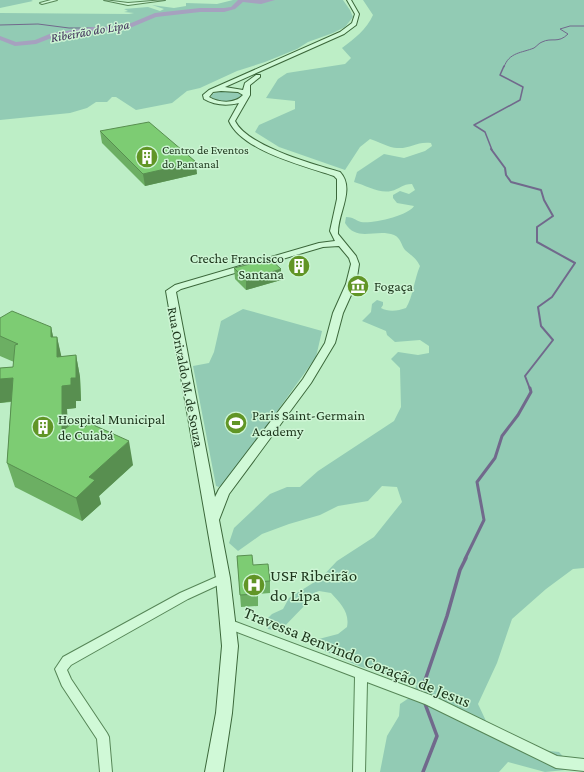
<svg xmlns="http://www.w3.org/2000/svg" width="584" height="772" font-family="'Crimson Pro',serif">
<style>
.green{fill:#92cbb4}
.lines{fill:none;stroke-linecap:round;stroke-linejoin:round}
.stream-far4{stroke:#71698c;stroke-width:1}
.stream-far3{stroke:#71698c;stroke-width:1.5}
.stream-far2{stroke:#71698c;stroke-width:2}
.stream-far1{stroke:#71698c;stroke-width:3}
.stream{stroke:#71698c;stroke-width:3.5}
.river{fill:#a6a1bf;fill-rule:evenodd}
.minor-casing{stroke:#568657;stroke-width:2}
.secondary-casing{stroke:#3b673a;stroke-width:2}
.minor{fill:#d0f9d7;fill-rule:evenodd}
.secondary{fill:#d0f9d7;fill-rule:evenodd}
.wall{fill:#6caf63}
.shaded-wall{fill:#588f50}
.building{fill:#7dcc73;stroke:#588f50}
.labels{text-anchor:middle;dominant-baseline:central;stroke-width:3;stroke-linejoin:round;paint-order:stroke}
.far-poi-label{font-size:12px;fill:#1c351b;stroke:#cdf5d4;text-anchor:start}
.far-water-label{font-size:13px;font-style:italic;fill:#3b2a55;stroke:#cdf5d4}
.poi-label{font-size:14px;fill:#1c351b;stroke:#cdf5d4;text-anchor:start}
.street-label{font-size:14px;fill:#1c351b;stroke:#cdf5d4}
.near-poi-label{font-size:17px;fill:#1c351b;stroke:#cdf5d4;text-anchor:start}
.near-street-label{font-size:17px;fill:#1c351b;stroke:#cdf5d4}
</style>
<rect width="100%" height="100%" fill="#bdeec6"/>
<!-- green -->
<g class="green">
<path d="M0,0H31L33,1L0,8Z"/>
<path d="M233,0H343L350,10L353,17L345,27L333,33L308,42L297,49L265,62L237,71L200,88L187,91L172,103L136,110L116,97H112L107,102H96L87,108L70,113L0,120V13L129,14L134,13L124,12L128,11L124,9L148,7L160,11L164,9L152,5L174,8L186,6V3L217,4Z"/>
<path d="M363,0H584V568L573,569L546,589L512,619L497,663L478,704L486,721L530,749L559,752L567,761L565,770L545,772L508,762L499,772H380L387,736L399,716L400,704L412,696L417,684L402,677L361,667L311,645L315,640L338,634L347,627C350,612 340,603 331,593L319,591L309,595L307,603L280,631L268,629L264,622L272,614L283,609L289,598L321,578L337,561L374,537L402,502L397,487L382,486L368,501L338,506L320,515L289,524L262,534L238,551L229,543L234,528L270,494L287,487H300L318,471L394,421L401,407L400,368L391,359L398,352L418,355L429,353V346L420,340L395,342L387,335L386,331L362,321L371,312L372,304L377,300L383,302V305L381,308C388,312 398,311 406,308C413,297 414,280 420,266C416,258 412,256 405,250C401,245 401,238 394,235C376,228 357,243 345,223L346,217C353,217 355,220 361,222C372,224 408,216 414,206L397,203L393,198V195L400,191L409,194L415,190L412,184C402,184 400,189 391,191C380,194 365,185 354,182L357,172L384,154L404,158L425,151L432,146L431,143C417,141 410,149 397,148C390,148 377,141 370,139L360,147L345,170L279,147L255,132L259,125L295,109V101L266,98L278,79L287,73L345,64L351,58L342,48C354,39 367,29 373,15Z"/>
<path d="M220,91L238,92L242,96C234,103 220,103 211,97L212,94Z"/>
<path d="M243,309L322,331L316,357L227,481L219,487L216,486L193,366L209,363L214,352L221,321Z"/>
</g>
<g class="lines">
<!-- stream-far4 -->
<g class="stream-far4">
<path d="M0,25L38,24L69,28H100"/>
<path d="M504,67C509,52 522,53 534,48C537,46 539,43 542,42C552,37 558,44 568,34L560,29L570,26H584"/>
</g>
<!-- stream-far3 -->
<path class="stream-far3" d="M492,150L485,132L474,125L520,100L523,87L500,75L504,66"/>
<!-- stream-far2 -->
<path class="stream-far2" d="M491,149L505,168L506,175L511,182L541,190L544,200L553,216L537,227V242L575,263L552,297L538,307L541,326L553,340L525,376L530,389"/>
<!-- stream-far1 -->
<path class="stream-far1" d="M465,559L484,520L477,482L495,458L502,436L518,415L531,392L530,388"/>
<!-- stream -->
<g class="stream">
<path d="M422,695L421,692L447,616L460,570L466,558"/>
<path d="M423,772L437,736L424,701"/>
</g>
<!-- river -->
<path class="river" d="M238,0H275L261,4L243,2L235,9L224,12H200L156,17L125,30L93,31L54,37L36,44L15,46L0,40V36L16,42L35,40L52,33L93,27L124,26L155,13L200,8H224L231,7Z"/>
<!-- minor casing -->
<g class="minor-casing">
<g id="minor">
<path d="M51,0H57L42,4L40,3Z"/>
<path d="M104,0L128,3L165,0L128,5Z"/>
<path d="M223,574L227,575L228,578L227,581L188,599L71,665L67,670L71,679L107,733L109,737L112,772H100L97,739L62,686L55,669L63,657L180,593Z"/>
<path d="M228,619L433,696L557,756L584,759V771L556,768L425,704L367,682L365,772H353L355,677L224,627L223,624L224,621Z"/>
</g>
</g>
<!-- secondary casing -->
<g class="secondary-casing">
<path id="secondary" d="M347,0H351L359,14L356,25L344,34L225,87L243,90L245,83L256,75H260V77L250,85V95L235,121C247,146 313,164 340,172C356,189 337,214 338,234L356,256L359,264L356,284L343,313L335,343L311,383L229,494L219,520L230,578L238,646L232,713L223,772H205L216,713L222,646L216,578L166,291L175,285L319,243L335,241L330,231L337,199V179L334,176C305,166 242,151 229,121L239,103C227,106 214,105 204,99L203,95L209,90L340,32L352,23L355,14ZM221,91L238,92L243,95C235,104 219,103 209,97L213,92ZM339,246L349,258L351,264L346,284L333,313L325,343L303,379L219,489L215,497L176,292L181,289L323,247Z"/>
</g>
<!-- minor -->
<use href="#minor" class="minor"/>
<!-- secondary -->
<use href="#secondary" class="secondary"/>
</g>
<!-- wall -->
<g class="wall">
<path d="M100,131L197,174L145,186L102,143Z"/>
<path d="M234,268L281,280L246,290L235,279Z"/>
<path d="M0,318L51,327L53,337H57L61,357L76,355L80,377L81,401H76V408L67,409L68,426L133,465L99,496L101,504L82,521L15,487L7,463L11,402L0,403V368L13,367L14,362L0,356Z"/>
<path d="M237,556L253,565L270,581V593L258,594V606L241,607Z"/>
</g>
<!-- shaded-wall -->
<g class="shaded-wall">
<path d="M196,162L197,174L145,186L143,174Z"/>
<path d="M281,269V280L246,290V280Z"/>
<path d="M51,327L56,350L51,337Z"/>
<path d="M57,337L62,359L57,357Z"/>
<path d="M76,355L80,377L81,401H76V408L67,409L68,454L62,431V386L71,378Z"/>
<path d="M13,378L19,400L0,403V379Z"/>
<path d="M129,441L133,465L99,496L101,504L82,521L76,498L89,477Z"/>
</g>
<!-- building -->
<g class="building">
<path d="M149,122L196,162L143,174L100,131Z"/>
<path d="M270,259L281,269L246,280L234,268Z"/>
<path d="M12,311L51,327V337H57V357L76,355V378H71V385L62,386V431L74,422L85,427L89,423L129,441L89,477L95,480L76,498L7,463L13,378L0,379V368L13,367L15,345L18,344L0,336V318Z"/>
<path d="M252,555L253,565L268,564L270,581L257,582L258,594L240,595L237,556Z"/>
</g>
<!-- icons -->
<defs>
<g id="building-disc" transform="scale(1.15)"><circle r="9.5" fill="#619526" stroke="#cdf5d4"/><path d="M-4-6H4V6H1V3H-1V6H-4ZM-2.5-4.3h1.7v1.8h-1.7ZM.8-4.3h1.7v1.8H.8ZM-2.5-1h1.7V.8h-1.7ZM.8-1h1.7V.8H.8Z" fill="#fff"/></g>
<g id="museum-disc" transform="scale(1.15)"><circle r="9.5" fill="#619526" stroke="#cdf5d4"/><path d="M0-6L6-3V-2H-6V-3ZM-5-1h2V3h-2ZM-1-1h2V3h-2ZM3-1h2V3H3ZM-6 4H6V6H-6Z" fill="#fff"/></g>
<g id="stadium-disc" transform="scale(1.15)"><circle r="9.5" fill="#619526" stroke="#cdf5d4"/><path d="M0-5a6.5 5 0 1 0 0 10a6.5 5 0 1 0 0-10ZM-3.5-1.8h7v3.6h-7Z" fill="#fff"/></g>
<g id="hospital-disc" transform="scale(1.15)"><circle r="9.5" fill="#619526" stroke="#cdf5d4"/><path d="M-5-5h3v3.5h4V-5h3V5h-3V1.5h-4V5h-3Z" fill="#fff"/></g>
</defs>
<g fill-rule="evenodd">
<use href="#building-disc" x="147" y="157"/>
<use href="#building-disc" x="299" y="266"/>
<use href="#museum-disc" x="358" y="286"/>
<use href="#stadium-disc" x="236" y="423"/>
<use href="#building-disc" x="43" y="427"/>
<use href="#hospital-disc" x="254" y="585"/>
</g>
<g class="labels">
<!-- far-poi labels -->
<g class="far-poi-label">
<text x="162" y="150">Centro de Eventos<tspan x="162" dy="14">do Pantanal</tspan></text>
</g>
<!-- far-water labels -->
<g class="far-water-label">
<text transform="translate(90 31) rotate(-10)">Ribeirão do Lipa</text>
</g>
<!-- poi labels -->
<g class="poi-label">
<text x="284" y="258" text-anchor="end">Creche Francisco<tspan x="284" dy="16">Santana</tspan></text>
<text x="374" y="286">Fogaça</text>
<text x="252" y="415">Paris Saint-Germain<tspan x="252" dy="16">Academy</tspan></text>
<text x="58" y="419">Hospital Municipal<tspan x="58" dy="16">de Cuiabá</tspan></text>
</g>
<!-- street labels -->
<g class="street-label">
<text transform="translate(186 377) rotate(79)">Rua Orivaldo M. de Souza</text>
</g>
<!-- near-poi labels -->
<g class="near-poi-label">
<text x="270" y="575">USF Ribeirão<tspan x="270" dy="20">do Lipa</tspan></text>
</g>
<!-- near-street labels -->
<g class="near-street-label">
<text transform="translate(357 657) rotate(22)">Travessa Benvindo Coração de Jesus</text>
</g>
</g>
</svg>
